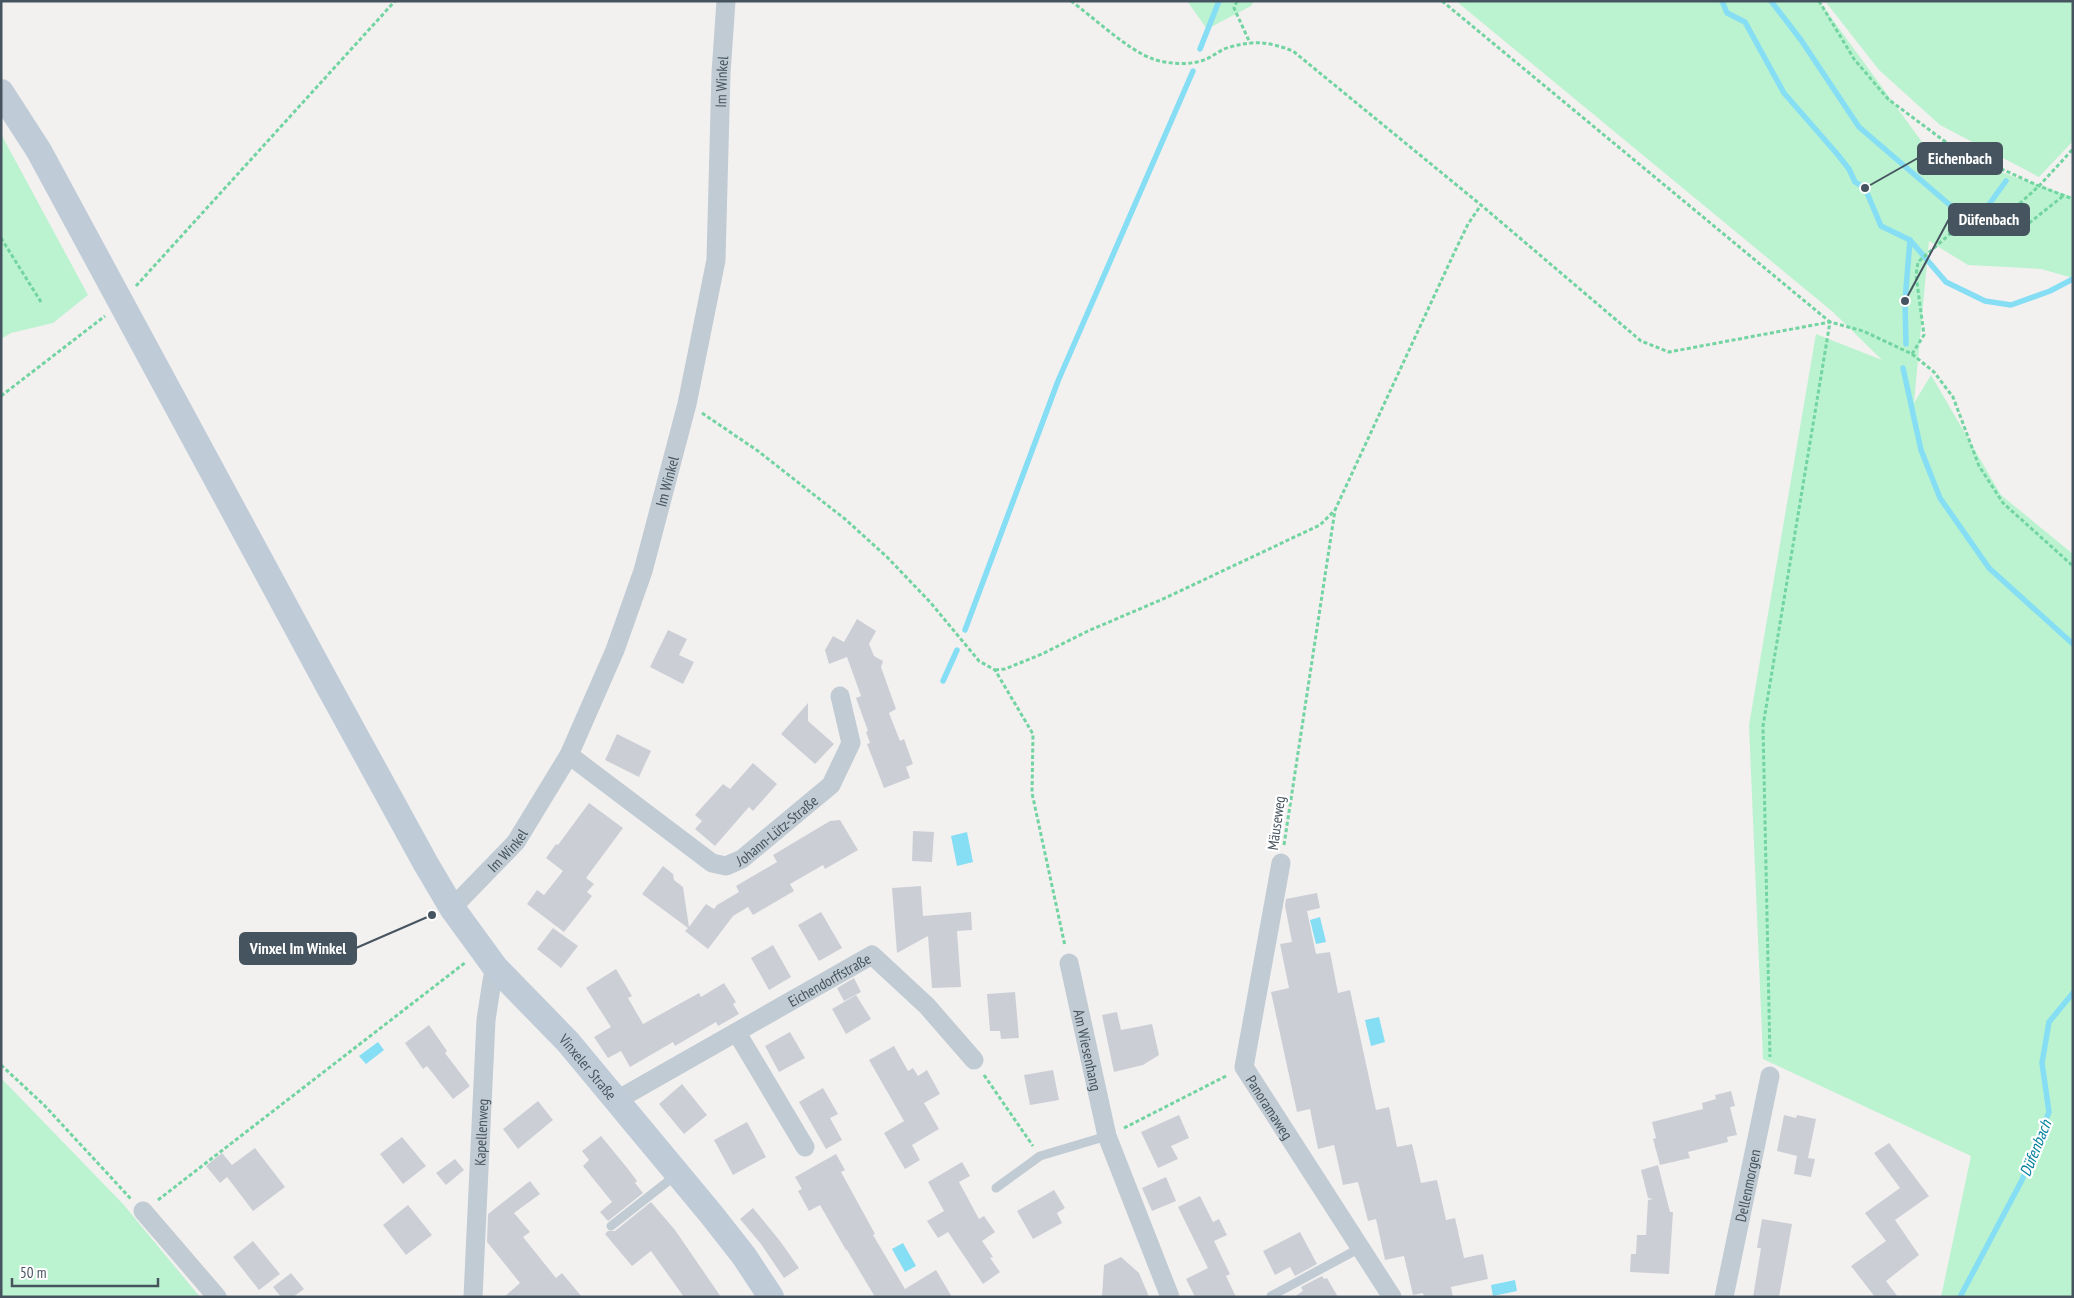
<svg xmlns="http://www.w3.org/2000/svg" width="2074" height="1298" font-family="'PT Sans Narrow',sans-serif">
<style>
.green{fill:#bbf3d0}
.water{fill:#85def3}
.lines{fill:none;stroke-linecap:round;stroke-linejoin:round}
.stream{stroke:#85def3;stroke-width:5.5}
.building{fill:#cbcfd5}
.path{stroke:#71d4a1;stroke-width:3;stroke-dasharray:4 2.5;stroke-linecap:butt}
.service{stroke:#c0cbd3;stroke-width:9}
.minor{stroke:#c0cbd3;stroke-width:19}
.secondary{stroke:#bfccd8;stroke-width:26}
.labels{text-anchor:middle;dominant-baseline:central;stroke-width:4.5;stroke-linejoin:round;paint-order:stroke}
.street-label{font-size:15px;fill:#46545f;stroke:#fff}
.water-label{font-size:16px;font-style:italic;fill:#03809e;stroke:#fff}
.leader{fill:none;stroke:#46545f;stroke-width:2}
.callout-dot{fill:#46545f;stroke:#fff;stroke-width:2}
.callout{fill:#46545f;stroke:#46545f;stroke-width:2}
.callout-label{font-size:16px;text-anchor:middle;font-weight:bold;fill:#fff}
</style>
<rect width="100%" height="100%" fill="#f3f0f0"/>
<!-- green -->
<g class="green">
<path d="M1187,1H1254L1251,6L1207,29Z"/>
<path d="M1456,1H1819L1925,146L2073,197V278L2041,269L1968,265L1929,241L1914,403L1931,375L2001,495L2073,554V1297H1941L1971,1156L1763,1059L1749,725L1816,334L1882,360L1833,312Z"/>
<path d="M1825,1H2073V141L2039,177L1940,125L1879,70Z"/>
<path d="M1,134L88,295L53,323L11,333L1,339Z"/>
<path d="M1,1078L123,1204L200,1297H1Z"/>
</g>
<!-- water -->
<g class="water">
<path d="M967,832L973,862L957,866L951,836Z"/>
<path d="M1320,917L1326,942L1316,944L1310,920Z"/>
<path d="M1379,1017L1385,1042L1371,1046L1365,1020Z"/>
<path d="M378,1042L384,1050L366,1064L359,1056Z"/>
<path d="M903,1243L916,1266L905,1272L892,1249Z"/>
<path d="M1515,1280L1517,1291L1493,1296L1491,1285Z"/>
</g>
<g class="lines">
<!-- stream -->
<g class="stream">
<path d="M1722,1L1727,13L1745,22L1784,93L1838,155L1849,169L1855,182L1865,188L1881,226L1910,240L1946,282L1985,301L2011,305L2050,291L2073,279"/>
<path d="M1771,1L1801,40L1859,127L1951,206L1982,214L2006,181"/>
<path d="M1200,49L1219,1"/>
<path d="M1906,344L1905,301L1910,240"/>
<path d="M1903,368L1921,450L1940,498L1989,568L2073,644"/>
<path d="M965,630L1058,381L1193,71"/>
<path d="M943,681L957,650"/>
<path d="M1960,1297L2022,1180L2049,1112L2042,1063L2049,1022L2073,993"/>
</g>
</g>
<!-- building -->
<g class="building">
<path d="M857,619L876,631L869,644L874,656L883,661L881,667L896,709L889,713L900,741L904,739L913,764L906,767L910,778L884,788L867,744L870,743L866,732L868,731L856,698L861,696L847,657L829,664L825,650L833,636L844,642Z"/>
<path d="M668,630L687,639L679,655L694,662L683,684L650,667Z"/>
<path d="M808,703V721L834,744L815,764L781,734Z"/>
<path d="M617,734L651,751L639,777L605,760Z"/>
<path d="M753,763L777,784L753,811L749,807L715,846L695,829L702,821L695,815L723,784L730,789Z"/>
<path d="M589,803L623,828L586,878L594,884L587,892L592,896L564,932L527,904L537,890L544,895L563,871L546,858L556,844L558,845Z"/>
<path d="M840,820L858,850L825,869L823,865L790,884L794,891L753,915L748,907L733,916L708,949L685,931L688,928L642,894L663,866L673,874L674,880L683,887L689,927L706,904L714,909L717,905L739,892L736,886L777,862L773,855L830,821Z"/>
<path d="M913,831L934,832L932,862L912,861Z"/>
<path d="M921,886L923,916L971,912L972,930L957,931L961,987L932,988L928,936L897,953L892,888Z"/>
<path d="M1317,893L1320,908L1307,911L1316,954L1330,952L1338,993L1350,990L1376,1110L1389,1107L1397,1147L1412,1144L1421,1183L1437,1180L1446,1220L1455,1218L1464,1258L1483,1254L1488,1279L1451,1287L1453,1297H1424L1423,1293L1413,1295L1404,1256L1385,1260L1376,1219L1368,1221L1358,1182L1343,1185L1334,1145L1318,1149L1310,1109L1297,1112L1271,992L1289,988L1280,944L1292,942L1285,906L1286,899Z"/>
<path d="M821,912L842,948L819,961L798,925Z"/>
<path d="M553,928L578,946L561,968L537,949Z"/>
<path d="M773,945L791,977L769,990L751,958Z"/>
<path d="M616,969L632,996L628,998L643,1024L699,993L701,997L724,983L736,1002L733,1004L739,1014L718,1026L716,1022L675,1046L673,1042L630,1067L621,1051L608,1058L594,1037L611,1027L586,988Z"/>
<path d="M854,978L861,992L844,1001L837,988Z"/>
<path d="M1015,992L1019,1038L1001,1039L1000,1031H990L987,994Z"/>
<path d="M856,995L871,1019L846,1034L832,1009Z"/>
<path d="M1117,1012L1121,1030L1152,1024L1159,1055L1143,1065L1114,1072L1102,1015Z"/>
<path d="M429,1025L447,1051L445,1053L470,1086L453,1099L427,1066L423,1069L405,1043Z"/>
<path d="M790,1032L805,1058L779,1072L765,1046Z"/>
<path d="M894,1046L908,1071L913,1068L918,1076L927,1070L940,1094L924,1103L939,1129L912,1145L920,1160L905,1169L884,1133L904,1121L869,1060Z"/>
<path d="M1053,1070L1059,1100L1030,1105L1024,1075Z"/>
<path d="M682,1084L707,1115L684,1134L659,1104Z"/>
<path d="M823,1088L838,1114L830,1118L842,1140L826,1149L799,1102Z"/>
<path d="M1731,1091L1735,1106L1730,1107L1737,1135L1727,1137L1728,1142L1688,1152L1690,1158L1660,1165L1653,1139L1656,1138L1652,1122L1703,1109L1702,1103L1716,1099L1715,1095Z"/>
<path d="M538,1101L553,1120L518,1149L503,1129Z"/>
<path d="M1179,1115L1189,1138L1171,1146L1178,1159L1158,1168L1141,1132Z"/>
<path d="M1784,1115L1796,1118L1797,1115L1816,1119L1808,1158L1815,1159L1811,1177L1794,1174L1797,1156L1777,1151Z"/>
<path d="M747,1122L766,1157L733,1175L714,1140Z"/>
<path d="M601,1136L628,1169L637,1181L635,1183L643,1193L608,1221L600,1212L612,1202L583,1166L589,1160L582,1151Z"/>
<path d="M402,1137L426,1166L403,1184L380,1154Z"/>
<path d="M1889,1143L1929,1196L1895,1220L1919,1255L1886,1281L1898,1297H1875L1851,1266L1886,1241L1865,1213L1900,1188L1874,1153Z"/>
<path d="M255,1148L285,1187L253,1211L227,1177L220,1183L206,1166L222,1153L232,1165Z"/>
<path d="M836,1154L845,1170L841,1172L875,1234L873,1235L905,1289L936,1270L952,1297H875L847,1250H846L820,1205L809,1211L798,1191L802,1189L795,1177Z"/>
<path d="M455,1159L464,1170L446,1185L436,1173Z"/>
<path d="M962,1162L970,1176L959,1182L979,1219L984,1216L995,1232L982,1241L993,1257L990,1258L1000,1272L983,1284L948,1232L938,1238L927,1221L944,1211L928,1182Z"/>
<path d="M1658,1165L1670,1212H1673L1669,1274L1630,1272L1631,1254H1636L1637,1235H1646L1648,1200L1653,1199L1648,1198L1641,1170Z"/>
<path d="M1166,1177L1176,1201L1152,1211L1142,1188Z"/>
<path d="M530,1181L540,1194L514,1213L530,1232L523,1237L556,1278L562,1273L582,1297H504L520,1283L487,1242L488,1214Z"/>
<path d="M1054,1190L1065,1208L1057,1213L1062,1223L1033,1239L1017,1211Z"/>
<path d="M1200,1196L1213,1222L1219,1219L1227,1235L1214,1241L1230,1274L1226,1276L1236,1297H1195L1186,1279L1208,1268L1178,1207Z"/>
<path d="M651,1202L675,1230L721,1297H684L651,1251L632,1266L605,1234L608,1231H615Z"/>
<path d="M408,1205L432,1235L406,1255L383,1225Z"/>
<path d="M753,1208L780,1241L799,1268L784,1278L761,1244L740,1219Z"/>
<path d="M1762,1219L1792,1224L1779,1297H1753L1761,1248H1757Z"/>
<path d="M1300,1232L1317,1264L1295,1276L1290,1267L1275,1275L1263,1251Z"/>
<path d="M253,1241L280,1274L259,1290L233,1257Z"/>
<path d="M1121,1257L1139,1273L1149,1297H1102L1104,1265Z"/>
<path d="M291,1273L304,1289L293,1297H281L273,1287Z"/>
<path d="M1322,1276L1324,1279L1327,1278L1338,1297H1294L1303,1291L1301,1287Z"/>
</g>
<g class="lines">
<!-- path -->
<g class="path">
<path d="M1071,1C1093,17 1129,51 1153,59C1167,64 1192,66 1206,59C1214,56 1221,49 1230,47C1255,40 1269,42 1293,51L1481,205L1641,341L1669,352L1830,322L1863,331L1912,354L1934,372L1953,397L1979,466L2003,503L2073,566"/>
<path d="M1237,1L1234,8L1250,43"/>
<path d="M1442,1L1830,322L1763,726L1770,1057"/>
<path d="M1819,1L1854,59L1888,99L1951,146L2039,186L2073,199"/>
<path d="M1953,234L2023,228L2063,196"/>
<path d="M1,238L41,302"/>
<path d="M136,286L395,1"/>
<path d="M1912,354L1924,335L1916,275L1918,262L1950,234L2018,205L2039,186L2073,149"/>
<path d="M1,396L105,316"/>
<path d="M702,413L758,451L845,519L887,557L930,602L979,661L995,670L1033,734L1032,793L1065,946"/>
<path d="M995,670L1005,669L1042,654L1088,631L1163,599L1320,525L1335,510L1455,251L1468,224L1481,205"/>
<path d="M1284,845L1335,510"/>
<path d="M1,1065L44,1105L131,1199"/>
<path d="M984,1075L1033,1146"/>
<path d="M1124,1128L1228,1075"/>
<path d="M158,1200L466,962"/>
</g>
<!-- service -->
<g class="service">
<path d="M996,1188L1040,1156L1107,1136"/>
<path d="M611,1226L676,1175"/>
<path d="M1271,1296L1360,1248"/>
</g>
<!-- minor -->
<g class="minor">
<path id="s1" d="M569,755L712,863L726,866L742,859L831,785L851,743L840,696"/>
<path id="s2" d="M1281,863L1244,1067L1392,1297"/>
<path id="s3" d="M452,908L516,842L569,755L615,650L643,571L687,404L716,260L721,73L726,1"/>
<path id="s4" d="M1069,963L1107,1136L1170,1297"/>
<path d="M737,1033L805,1147"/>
<path id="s5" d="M617,1100L872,955L927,1006L974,1060"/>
<path d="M143,1211L217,1297"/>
<path id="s6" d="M473,1297L486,1020L492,981L495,967"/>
<path id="s7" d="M1724,1297L1770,1076"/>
</g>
<!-- secondary -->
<path class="secondary" id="s8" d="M1,92L39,151L330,689L426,864L452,908L495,967L568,1042L711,1214L744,1256L771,1297"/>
</g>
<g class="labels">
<!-- street labels -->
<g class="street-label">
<text stroke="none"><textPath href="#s3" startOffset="890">Im Winkel</textPath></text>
<text stroke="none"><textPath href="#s3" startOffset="485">Im Winkel</textPath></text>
<text transform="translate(1276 823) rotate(-82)">Mäuseweg</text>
<text stroke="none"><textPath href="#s1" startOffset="256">Johann-Lütz-Straße</textPath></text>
<text stroke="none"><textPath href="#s3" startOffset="80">Im Winkel</textPath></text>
<text stroke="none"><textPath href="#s5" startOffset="244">Eichendorffstraße</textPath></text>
<text stroke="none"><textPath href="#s4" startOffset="89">Am Wiesenhang</textPath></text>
<text stroke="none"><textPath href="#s8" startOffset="1142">Vinxeler Straße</textPath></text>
<text stroke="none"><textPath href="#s2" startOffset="255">Panoramaweg</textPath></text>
<text stroke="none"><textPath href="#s6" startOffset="165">Kapellenweg</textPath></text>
<text stroke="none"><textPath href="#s7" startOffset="114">Dellenmorgen</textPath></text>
</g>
<!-- water labels -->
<g class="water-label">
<text transform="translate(2035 1148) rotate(-68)">Düfenbach</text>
</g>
</g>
<!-- callouts -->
<path class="leader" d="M1865 188L1918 158M1905 301L1949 219M432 915L356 948"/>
<g class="callout-dot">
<circle cx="1865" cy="188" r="5"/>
<circle cx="1905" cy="301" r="5"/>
<circle cx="432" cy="915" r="5"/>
</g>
<g class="callout">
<rect x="1918" y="143" width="84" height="31" rx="5"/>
<rect x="1949" y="204" width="80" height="31" rx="5"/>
<rect x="240" y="933" width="116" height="31" rx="5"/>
</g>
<g class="callout-label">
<text x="1960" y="164">Eichenbach</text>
<text x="1989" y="225">Düfenbach</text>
<text x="298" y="954">Vinxel Im Winkel</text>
</g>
<!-- border -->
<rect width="2074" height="1298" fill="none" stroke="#46545f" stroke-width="5"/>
<!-- scale -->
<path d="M12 1278v8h146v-8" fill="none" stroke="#46545f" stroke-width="2.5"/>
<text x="20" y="1278" font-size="15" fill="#46545f" stroke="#ffffff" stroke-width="4" paint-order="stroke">50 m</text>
</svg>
